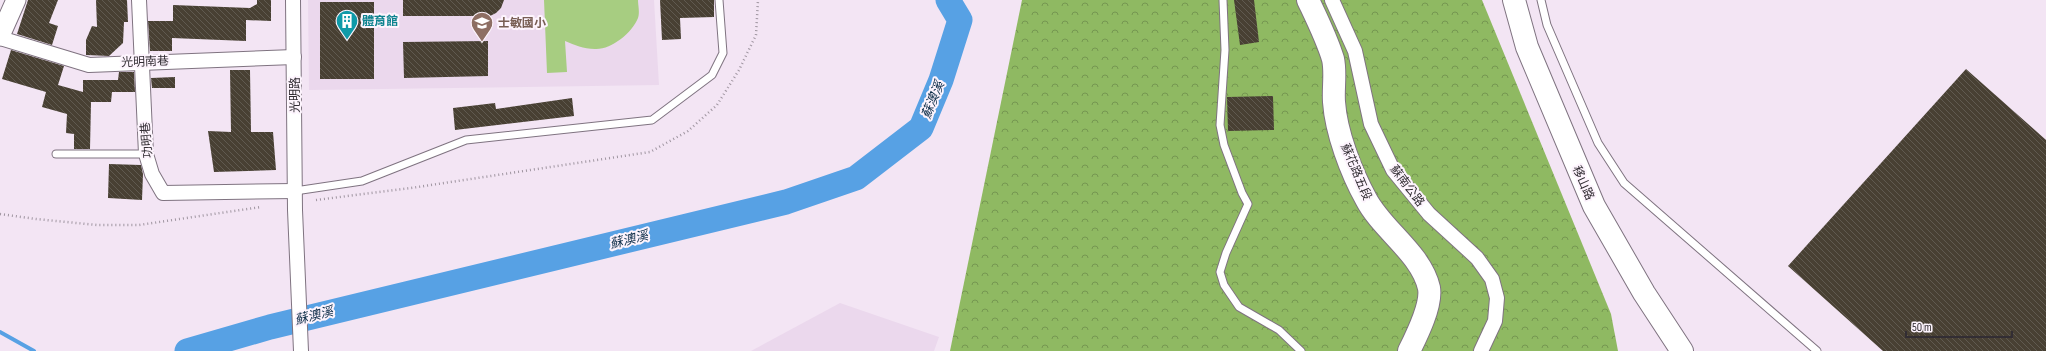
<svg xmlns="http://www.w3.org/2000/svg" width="2046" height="351" font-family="'Sofia Sans Condensed','Noto Sans TC',sans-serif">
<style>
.built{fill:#ebd8ed}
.forest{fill:url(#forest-crowns)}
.pitch{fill:#a7cd81}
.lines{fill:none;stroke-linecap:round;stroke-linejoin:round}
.stream{stroke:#57a1e4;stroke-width:4}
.river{stroke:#57a1e4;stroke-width:25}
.building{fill:url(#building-back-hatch)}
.lane-casing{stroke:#7f7380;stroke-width:9}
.street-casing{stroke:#7f7380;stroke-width:16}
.secondary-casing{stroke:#7f7380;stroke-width:21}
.primary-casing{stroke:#7f7380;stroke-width:24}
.path{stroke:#9f95a0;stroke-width:2.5;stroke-dasharray:1 3;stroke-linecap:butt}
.lane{stroke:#fff;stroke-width:7}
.street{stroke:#fff;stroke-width:14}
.secondary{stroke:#fff;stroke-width:19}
.primary{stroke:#fff;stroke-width:22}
.labels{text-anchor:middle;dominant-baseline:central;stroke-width:4;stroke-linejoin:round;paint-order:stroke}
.culture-label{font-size:12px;font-weight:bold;fill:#0d838f;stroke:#fdf4fd;text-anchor:start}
.education-label{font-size:12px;font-weight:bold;fill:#785e54;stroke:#fdf4fd;text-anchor:start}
.street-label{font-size:12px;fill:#322d33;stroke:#fdf4fd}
.water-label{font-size:13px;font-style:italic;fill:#0d2d48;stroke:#fdf4fd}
</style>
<defs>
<pattern id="forest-crowns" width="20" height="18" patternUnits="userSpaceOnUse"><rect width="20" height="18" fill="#8fb962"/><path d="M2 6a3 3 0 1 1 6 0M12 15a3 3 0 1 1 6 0" fill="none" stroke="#759751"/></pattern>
<pattern id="building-back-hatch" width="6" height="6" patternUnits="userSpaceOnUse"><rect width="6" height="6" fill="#484033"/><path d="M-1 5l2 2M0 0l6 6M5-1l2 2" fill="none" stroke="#605a50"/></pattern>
</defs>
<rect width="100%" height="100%" fill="#f3e5f4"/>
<!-- built -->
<g class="built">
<path d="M308,0H654L659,85L309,90Z"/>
<path d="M840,303L939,337L934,351H751Z"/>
</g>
<!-- forest -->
<path class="forest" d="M1022,0H1482L1611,314L1618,351H950Z"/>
<!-- pitch -->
<path class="pitch" d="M544,0H638C638,5 640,13 638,18C632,33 611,50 595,49C583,49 575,45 565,41L567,72L547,73Z"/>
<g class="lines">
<!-- stream -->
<path class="stream" d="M0,332L34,351"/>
<!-- river -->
<path class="river" d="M187,351L270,327L786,202L856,178L921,128L941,80L960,20L948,0"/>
</g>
<!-- building -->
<g class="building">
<path d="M28,0H58L49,23L58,26L52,45L17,34Z"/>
<path d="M96,0H127L128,22H124L123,43L109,56L86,55V40L92,26L97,27Z"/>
<path d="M257,0H271V21L246,20V41L172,38V51H150L148,21H173V5L250,8L257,4Z"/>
<path d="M403,0H504L501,8L496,13L490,16H403Z"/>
<path d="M660,0H714V17L680,18L681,39L662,40Z"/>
<path d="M1234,0H1254L1259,42L1240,45Z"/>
<rect x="320" y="2" width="54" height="77"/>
<path d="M488,41V76L404,78L403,42Z"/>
<path d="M11,50L64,66L58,85L83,92V80H118L119,72H134L135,92H112L111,102H91L90,149H74V134L66,133L67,114L42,107L46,92L2,79Z"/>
<path d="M1966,69L2046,140V351H1883L1788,266Z"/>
<path d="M230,70H250L251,132H273L276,170L214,172L208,131L231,132Z"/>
<path d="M175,77V88H152L151,78Z"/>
<path d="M1273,96L1274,130L1228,131L1227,97Z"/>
<path d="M572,98L574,116L455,130L453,108L495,103L496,109Z"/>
<path d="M109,164L141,165L143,174L142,200L108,198Z"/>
</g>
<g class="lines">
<!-- lane casing -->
<g class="lane-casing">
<g id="lane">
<path d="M1223,0L1225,50L1220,125L1224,145L1242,193L1248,204L1226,253L1220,272L1224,285L1239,307L1279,330L1301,351"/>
<path d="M1541,0L1547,25L1598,143L1624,183L1817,351"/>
<path d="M56,154H146"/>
<path d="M295,191L362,181L466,140L652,120L712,75L723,53L719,0"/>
</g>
</g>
<!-- street casing -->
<g class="street-casing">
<g id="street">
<path d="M139,0L146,154L152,174L163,193L295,191"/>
<path d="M293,0L295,210L301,351"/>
<path d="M1332,0L1355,51L1371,124L1393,170L1429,214L1477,258L1492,279L1497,298L1495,321L1481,351"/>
<path d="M0,38L89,65L294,57"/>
</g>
</g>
<!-- secondary casing -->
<g class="secondary-casing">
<path id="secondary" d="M0,36L16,0"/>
</g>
<!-- primary casing -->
<g class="primary-casing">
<g id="primary">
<path d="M1308,0C1317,19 1327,39 1333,59C1336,72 1333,88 1334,102C1336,132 1351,172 1366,199C1382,230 1421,253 1429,288C1432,305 1417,335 1409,351"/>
<path d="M1514,0L1527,47L1594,206L1644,293L1682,351"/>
</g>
</g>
<!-- path -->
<g class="path">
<path d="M316,200L411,188L650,152L688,131L717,105L739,70L756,35L758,0"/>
<path d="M0,214L36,219L97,225H139L261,207"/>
</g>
<!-- lane -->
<use href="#lane" class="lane"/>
<!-- street -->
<use href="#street" class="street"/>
<!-- secondary -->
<use href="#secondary" class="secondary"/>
<!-- primary -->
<use href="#primary" class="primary"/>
</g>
<!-- icons -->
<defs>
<g id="building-pin" transform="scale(1.15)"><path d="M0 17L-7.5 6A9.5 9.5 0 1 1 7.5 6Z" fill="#0f9aa8" stroke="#fdf4fd"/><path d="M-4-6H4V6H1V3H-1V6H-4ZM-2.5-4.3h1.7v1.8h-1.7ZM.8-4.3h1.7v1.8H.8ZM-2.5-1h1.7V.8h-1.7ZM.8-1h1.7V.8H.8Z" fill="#fff"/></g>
<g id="school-pin" transform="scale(1.15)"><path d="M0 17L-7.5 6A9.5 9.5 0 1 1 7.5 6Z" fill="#8d6e63" stroke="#fdf4fd"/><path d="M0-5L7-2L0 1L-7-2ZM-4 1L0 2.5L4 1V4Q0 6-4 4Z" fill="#fff"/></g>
</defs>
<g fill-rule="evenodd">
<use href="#building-pin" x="347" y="21"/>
<use href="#school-pin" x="482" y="23"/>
</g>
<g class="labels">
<!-- culture labels -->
<g class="culture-label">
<text x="362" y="21">體育館</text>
</g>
<!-- education labels -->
<g class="education-label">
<text x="498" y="23">士敏國小</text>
</g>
<!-- street labels -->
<g class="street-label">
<text transform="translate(145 62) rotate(-2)">光明南巷</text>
<text transform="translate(295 95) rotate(-90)">光明路</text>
<text transform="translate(147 140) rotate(-95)">功明巷</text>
<text transform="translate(1356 172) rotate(67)">蘇花路五段</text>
<text transform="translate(1583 183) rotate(66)">移山路</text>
<text transform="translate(1407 186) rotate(53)">蘇南公路</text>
</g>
<!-- water labels -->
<g class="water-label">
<text transform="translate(933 100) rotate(-68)">蘇澳溪</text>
<text transform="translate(629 240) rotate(-14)">蘇澳溪</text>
<text transform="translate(314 316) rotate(-14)">蘇澳溪</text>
</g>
</g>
<!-- scale -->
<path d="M1906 331v6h106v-6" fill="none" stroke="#322d33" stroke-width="2"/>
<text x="1912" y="331" font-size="12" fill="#322d33" stroke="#fdf4fd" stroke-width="3" paint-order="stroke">50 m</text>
</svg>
